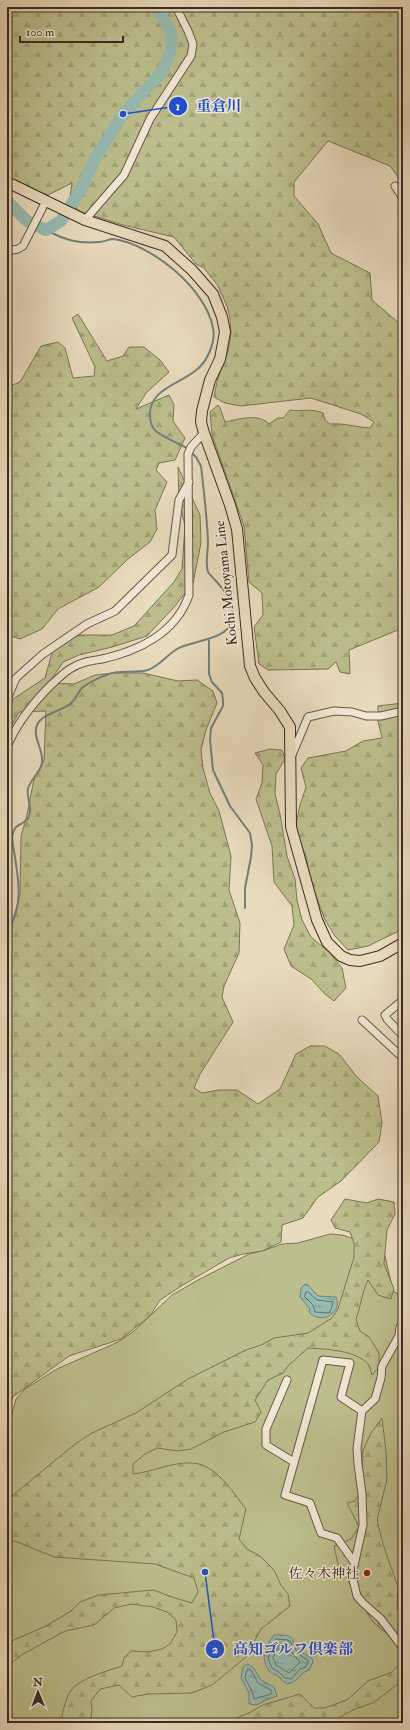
<svg xmlns="http://www.w3.org/2000/svg" width="410" height="1730" font-family="'IM FELL Double Pica','Noto Serif JP',serif">
<style>
.green{fill:#bcbe8d;stroke:#7b7458}
.forest{fill:url(#forest-firs);stroke:#7b7458}
.water{fill:url(#water-ripples);stroke:#728179}
.lines{fill:none;stroke-linecap:round;stroke-linejoin:round}
.shore{stroke:#68736a;stroke-width:1}
.stream{stroke:#728179;stroke-width:2}
.river{stroke:#97bbb2;stroke-width:12}
.minor-casing{stroke:#66574a;stroke-width:9}
.primary-casing{stroke:#3a2b23;stroke-width:12}
.minor{stroke:#f1e8d4;stroke-width:7}
.primary{stroke:#e9dbbd;stroke-width:10}
.poi-dot{fill:#8f2418;stroke:#f1e8d4;stroke-width:1.5}
.labels{text-anchor:middle;dominant-baseline:central;stroke-width:3;stroke-linejoin:round;paint-order:stroke}
.street-label{font-size:14px;fill:#3a2b23;stroke:#f1e8d4}
.poi-label{font-size:14px;fill:#3a2b23;stroke:#f1e8d4;text-anchor:end}
.leader{fill:none;stroke:#1d4ed8;stroke-width:1.5}
.callout-dot{fill:#1d4ed8;stroke:#f1e8d4;stroke-width:1.5}
.mark-label{font-size:12px;text-anchor:middle;font-weight:bold;fill:#fff}
.callout-label{font-size:15px;text-anchor:middle;font-weight:bold;fill:#1d4ed8;stroke:#f1e8d4;stroke-width:3;stroke-linejoin:round;paint-order:stroke}
</style>
<defs>
<pattern id="forest-firs" width="22" height="20" patternUnits="userSpaceOnUse"><rect width="22" height="20" fill="#bcbe8d"/><path d="M5 1l3.5 6h-7zM16 11l3.5 6h-7z" fill="#a2a379"/></pattern>
<pattern id="water-ripples" width="26" height="14" patternUnits="userSpaceOnUse"><rect width="26" height="14" fill="#97bbb2"/><path d="M2 4q2-2 4 0t4 0M15 11q2-2 4 0t4 0" fill="none" stroke="#7c9890"/></pattern>
</defs>
<rect width="100%" height="100%" fill="#e9dbbd"/>
<filter id="stains"><feTurbulence type="fractalNoise" baseFrequency=".005" numOctaves="4"/><feColorMatrix values="0 0 0 0 .2 0 0 0 0 .09 0 0 0 0 .02 0 0 0 .5 -.17"/></filter>
<radialGradient id="worn" r=".72"><stop offset=".6" stop-color="#630" stop-opacity="0"/><stop offset="1" stop-color="#630" stop-opacity=".3"/></radialGradient>
<!-- green -->
<path class="green" d="M330,1234L342,1235L378,1246L385,1256L393,1291L403,1297V1723H7V1421L12,1414L16,1399L25,1389L57,1369L118,1342L134,1331L172,1295L198,1280L249,1254L265,1250L282,1244L298,1243Z"/>
<!-- forest -->
<g class="forest">
<path d="M7,7H403V184L390,166L328,141L294,182V196L318,224L331,253L370,273L372,300L400,324L403,332V624L398,630L349,650L350,674L340,672L336,662L328,669L268,670L259,664L254,627L263,615L262,593L249,582L244,526L212,435L210,412L218,405L220,408L225,422C239,419 259,413 269,424L278,418H283L290,410C302,412 311,408 323,413L325,420L330,424C343,423 356,427 370,428L374,422L361,414L311,398L241,406L225,403L214,397L217,381L228,351L231,333L230,318L227,306L218,286L204,268L196,264L174,237L123,225L78,211L70,196L72,183L48,195L17,185L7,178Z"/>
<path d="M78,314L107,361L123,356L129,347H144L160,360L169,372L146,393L136,409L169,395L174,405L173,421L185,438L175,460L159,463L156,470L167,482L155,510L157,529L150,542L128,559L99,587L58,609L42,629L20,639L7,635V387L20,382L41,346L58,342L65,348L73,378L94,376L95,367L72,318Z"/>
<path d="M178,467L200,515L201,543L193,583L175,606L147,636L112,647L79,655L63,662L49,683L74,684L95,675L114,673H143L178,681L197,680L213,691L217,703L206,730L201,750L203,768L210,793L219,811L231,856L229,890L240,923L239,953L224,986L222,997L233,1022L200,1074L194,1088L202,1093L219,1090H237L258,1104L280,1089L296,1054L310,1046H325L339,1054L357,1077L378,1096L382,1123L379,1142L341,1181L318,1197L303,1218L282,1225L281,1242L262,1251L243,1254L229,1258L183,1285L160,1300L150,1316L121,1339L69,1356L14,1396L7,1407V929L12,924L20,894L21,836L27,815L34,779L44,760L46,711L19,712L7,733V711L13,699L45,678L52,653L58,645L79,635H112L134,626L174,582L182,569L185,526L179,500Z"/>
<path d="M403,703V929L368,946L348,950L335,936L325,920L312,885L305,853L296,836L295,828L300,805L306,787L301,768L308,758L346,751L363,741L382,738L378,721V706Z"/>
<path d="M270,749L282,750L285,759L276,774L275,794L280,814L287,856L295,879L297,900L302,920L311,937L330,953L342,968L346,988L334,1001L325,994L311,979L291,966L284,949L294,925L292,906L274,882L272,846L256,799L262,783L263,765L255,753Z"/>
<path d="M345,1199L367,1203L378,1199L394,1202L395,1214L387,1230L384,1264L394,1289L391,1299L378,1295L368,1280C362,1292 361,1306 356,1319L360,1331L369,1337L379,1353V1367L372,1375C371,1372 370,1368 369,1365C357,1350 325,1349 308,1348L288,1366L283,1373L268,1380L255,1400L261,1412L255,1422L224,1432L191,1449L178,1451L157,1448L145,1454L133,1464V1474C152,1472 172,1462 191,1463C215,1463 232,1491 246,1509L239,1539L247,1549L260,1556L274,1570L281,1585L288,1594L290,1606L261,1629L246,1657L212,1685L192,1693L148,1694L132,1697L119,1685L100,1689L91,1701L92,1708L91,1723H60C63,1712 66,1693 75,1686C88,1676 107,1671 122,1666L124,1658L131,1651L148,1652L162,1649L170,1644L177,1632L176,1620L167,1612L153,1607L131,1604L114,1608L94,1625L65,1631L23,1654L7,1666V1643L46,1626L71,1611L80,1602L99,1595L153,1590L175,1598L192,1603L198,1592L194,1578L155,1564L54,1557L15,1541L7,1543V1500L75,1444L92,1433L136,1413L188,1379L246,1350L261,1345L274,1338L308,1333L332,1318L338,1309L354,1257V1243L350,1232L335,1228L331,1220Z"/>
<path d="M382,1418L386,1452L387,1479L377,1520L383,1544L398,1587L397,1609L403,1624V1647L374,1623L369,1616L338,1564L334,1546L351,1539L359,1527L347,1503L355,1501L362,1488L363,1450L371,1433Z"/>
<path d="M403,1660V1680L373,1703L355,1709L338,1718L332,1723H317L319,1718L296,1719L278,1723H224L251,1712L263,1705L300,1694L314,1708H324L347,1700L368,1681L392,1672Z"/>
</g>
<!-- water -->
<g class="water">
<path d="M305,1284L308,1285L318,1296L336,1297C343,1314 320,1325 309,1312L310,1309L300,1297L301,1288Z"/>
<path d="M274,1635C298,1634 289,1640 303,1653C306,1655 309,1656 312,1658L313,1662L309,1670C301,1672 298,1681 291,1683C285,1685 282,1680 278,1676C275,1674 271,1673 269,1671C265,1666 264,1659 264,1653L267,1650L265,1648Z"/>
<path d="M247,1664L253,1667L261,1680L274,1687L277,1696L266,1700L257,1705L249,1704V1693L241,1678L243,1667Z"/>
</g>
<g class="lines">
<!-- shore -->
<g class="shore">
<path d="M306,1292H308L317,1300L333,1302L332,1307L329,1313L315,1312L313,1305L305,1297Z"/>
<path d="M276,1639L288,1640L301,1656L308,1660L306,1667L300,1669L291,1679L285,1678L279,1672L272,1668L268,1658L271,1648Z"/>
<path d="M280,1644H285L300,1662L289,1673L276,1665L273,1658Z"/>
<path d="M248,1669L251,1670L258,1683L271,1690V1694L254,1699L252,1691L245,1678Z"/>
</g>
<!-- stream -->
<g class="stream">
<path d="M46,230C65,240 78,244 99,242C104,242 109,239 113,239C152,244 206,289 213,328C216,342 207,363 195,371C179,384 149,390 150,415C150,420 151,427 156,431C165,439 178,442 188,449"/>
<path d="M209,640V674L212,682L222,693L223,700V706L211,728L210,740L213,770L230,806L250,833L252,845L251,857L245,888V908"/>
<path d="M7,931C27,905 16,868 12,838C14,820 25,827 29,816C33,807 26,798 28,789C30,779 40,774 42,763C44,750 32,737 37,725C42,714 58,712 67,706C75,702 76,695 82,688C87,683 99,678 106,675C119,669 134,674 148,670C159,666 167,655 177,649C192,640 226,641 232,621C236,603 227,594 216,581C214,579 210,575 208,572C205,563 208,551 208,542C207,517 204,492 201,466L196,457L191,452"/>
</g>
<!-- river -->
<path class="river" d="M7,201L27,221L46,230L61,221L81,189L95,159L123,114L162,72L170,53L172,41L170,30L156,7"/>
<!-- minor casing -->
<g class="minor-casing">
<g id="minor">
<path d="M395,186L403,198"/>
<path d="M85,220L124,175L150,119L191,56L193,44L188,31L176,7"/>
<path d="M7,251L18,249L23,246L46,201"/>
<path d="M7,699L16,678L43,654L87,624L115,611L172,555L179,500L189,482"/>
<path d="M7,747C17,722 33,703 51,685C57,680 63,673 70,669C80,662 90,661 102,659C138,651 176,633 189,595L188,454L191,447L204,433"/>
<path d="M292,755L308,717L334,711L352,712L366,716H381L403,711"/>
<path d="M403,1000L385,1015L387,1019L403,1036"/>
<path d="M362,1020L403,1058"/>
<path d="M400,1327L399,1336L382,1366L381,1378L375,1399L362,1411L357,1448L358,1464L362,1494L363,1525L353,1570V1580L357,1596L363,1603L381,1619L403,1648"/>
<path d="M287,1380L266,1429V1445L294,1462"/>
<path d="M354,1562L337,1538L321,1533L310,1503L285,1495L323,1360L350,1363L341,1397L362,1411"/>
</g>
</g>
<!-- primary casing -->
<g class="primary-casing">
<path id="primary" d="M7,182L85,220L165,246L192,270L213,294L222,317L225,332L220,359L210,380L202,411L201,422L204,433L230,505L237,529L250,666L255,678L264,692L280,711L290,727L291,827L317,920L327,942L341,956L350,960L360,961L380,956L403,943"/>
</g>
<!-- minor -->
<use href="#minor" class="minor"/>
<!-- primary -->
<use href="#primary" class="primary"/>
</g>
<!-- markers -->
<circle class="poi-dot" cx="367" cy="1573" r="4"/>
<g class="labels">
<!-- street labels -->
<g class="street-label">
<text transform="translate(226 583) rotate(-96)">Kochi Motoyama Line</text>
</g>
<!-- poi labels -->
<g class="poi-label">
<text x="359" y="1573">佐々木神社</text>
</g>
</g>
<!-- callouts -->
<path class="leader" d="M123 114L178 106M205 1572L215 1649"/>
<g class="callout-dot">
<circle cx="123" cy="114" r="4"/>
<circle cx="205" cy="1572" r="4"/>
<circle cx="178" cy="106" r="10"/>
<circle cx="215" cy="1649" r="10"/>
</g>
<g class="mark-label">
<text x="178" y="110">1</text>
<text x="215" y="1653">2</text>
</g>
<g class="callout-label">
<text x="219" y="111">重倉川</text>
<text x="293" y="1654">高知ゴルフ倶楽部</text>
</g>
<!-- margin -->
<rect width="410" height="1730" fill="none" stroke="#e9dbbd" stroke-width="24"/>
<rect x="8" y="8" width="394" height="1714" fill="none" stroke="#3a2b23" stroke-width="2"/>
<rect x="12" y="12" width="386" height="1706" fill="none" stroke="#3a2b23"/>
<!-- north arrow -->
<g transform="translate(38 1692) rotate(359)" stroke="#f1e8d4" stroke-width="3" paint-order="stroke">
<path d="M0-3L7 15L0 10L-7 15Z" fill="#3a2b23"/>
<text y="-6" font-size="11" font-weight="bold" text-anchor="middle" fill="#3a2b23">N</text>
</g>
<!-- scale -->
<path d="M20 36v6h103v-6" fill="none" stroke="#3a2b23" stroke-width="2"/>
<text x="26" y="36" font-size="12" fill="#3a2b23" stroke="#f1e8d4" stroke-width="3" paint-order="stroke">100 m</text>
<rect width="100%" height="100%" filter="url(#stains)"/>
<rect width="100%" height="100%" fill="url(#worn)"/>
</svg>
